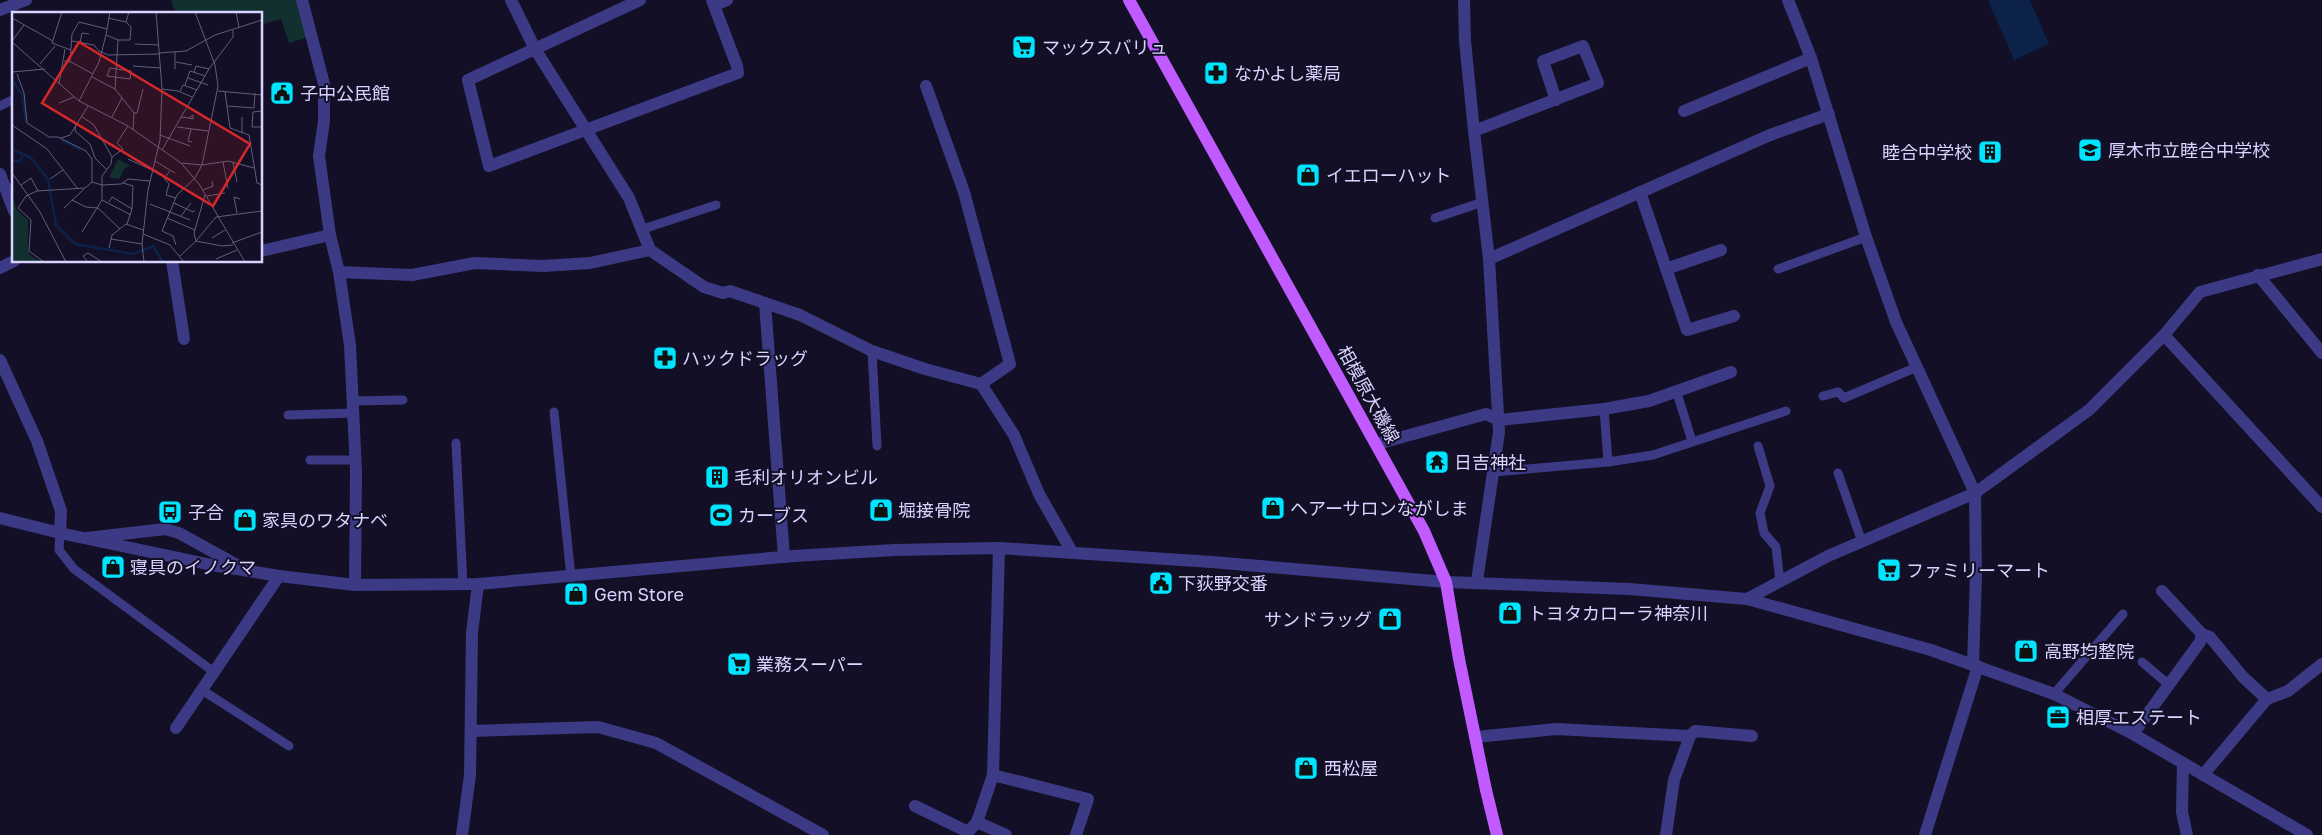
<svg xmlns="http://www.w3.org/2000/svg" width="2322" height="835" font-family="'Golos Text','Noto Sans JP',sans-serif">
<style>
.green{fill:#12302f}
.water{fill:#0c2248}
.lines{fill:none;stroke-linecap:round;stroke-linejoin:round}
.service{stroke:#3d3a85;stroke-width:9}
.minor{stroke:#3d3a85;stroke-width:12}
.tertiary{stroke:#3d3a85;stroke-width:12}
.primary{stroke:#c25bff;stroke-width:12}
.labels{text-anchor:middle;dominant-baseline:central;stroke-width:4;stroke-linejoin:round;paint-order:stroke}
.poi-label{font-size:18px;fill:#d9d4ff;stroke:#130f26;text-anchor:start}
.street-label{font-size:18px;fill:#d9d4ff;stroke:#130f26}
.inset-river{fill:none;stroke:#0c2248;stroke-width:2.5}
.inset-road{fill:none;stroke:#625e7d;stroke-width:1}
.view{fill:#d62828;fill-opacity:0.15;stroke:#d62828;stroke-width:2.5}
.inset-edge{fill:none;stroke:#d9d4ff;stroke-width:2.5}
</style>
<rect width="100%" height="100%" fill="#130f26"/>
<!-- green -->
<path class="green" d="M171,0H298L308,37L289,43L281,19L261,25V14H176Z"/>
<!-- water -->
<path class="water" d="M1988,0H2030L2049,44L2014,60Z"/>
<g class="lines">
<!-- service -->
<g class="service">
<path d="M0,106L14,99"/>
<path d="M1435,218L1483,202"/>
<path d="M643,229L716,205"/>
<path d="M1778,269L1866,237"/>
<path d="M872,351L877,446"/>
<path d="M1676,390L1692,441"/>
<path d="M1823,396L1838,392L1844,398L1917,367"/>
<path d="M353,401L403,400"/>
<path d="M1604,409L1608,462"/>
<path d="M554,412L571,577"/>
<path d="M288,415L353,413"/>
<path d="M456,443L463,585"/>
<path d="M1758,446L1770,486L1760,513L1764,533L1776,547L1780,582"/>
<path d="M310,460H355"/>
<path d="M1493,472L1608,462L1653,455L1786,411"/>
<path d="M1838,473L1862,542"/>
<path d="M60,533L59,550L74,569L214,672"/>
<path d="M2142,662L2168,684"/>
<path d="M202,690L289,746"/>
<path d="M2054,694L2123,614"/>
</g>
<!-- minor -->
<g class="minor">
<path d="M302,0L324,84V121L319,156L330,235L339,272L350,345L356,471L355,585"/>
<path d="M511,0L535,49L629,198L650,250L704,287L723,293L730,291L800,315L872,351L925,369L981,384L1014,435L1039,494L1072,552"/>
<path d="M640,0L468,80L489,166L738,73L737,66L712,0"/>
<path d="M1464,0L1465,41L1474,131L1489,259L1499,432L1477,581"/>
<path d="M1788,0L1811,58L1866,237L1896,322L1975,493L1976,575L1973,664"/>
<path d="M715,5L727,0"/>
<path d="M0,10L26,0"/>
<path d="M926,86L964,192L1010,364L981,384"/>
<path d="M1684,111L1811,58"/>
<path d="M1474,131L1598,83L1583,46L1543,61L1556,100"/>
<path d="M0,174L14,211"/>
<path d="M1640,192L1687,330L1734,316"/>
<path d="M261,251L330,235"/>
<path d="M1489,259L1770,135L1829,114"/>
<path d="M172,261L184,339"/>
<path d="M0,268L14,261"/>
<path d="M1666,269L1721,250"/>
<path d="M339,272L412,275L475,263L543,266L590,263L650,250"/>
<path d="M2258,275L2322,353"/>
<path d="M765,303L784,557"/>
<path d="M2164,335L2322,507"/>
<path d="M0,360L37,441L61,511L60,533"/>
<path d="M1377,444L1486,414L1499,420L1604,409L1649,401L1731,372"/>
<path d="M87,538L165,529L179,533L246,570"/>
<path d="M999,548L993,775L1088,799L1076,835"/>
<path d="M1747,599L1828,556L1975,493L2089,410L2164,335L2200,292L2322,259"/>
<path d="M2202,634L2210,637L2243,677L2267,699"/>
<path d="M176,728L279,576"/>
<path d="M471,731L598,727L656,743L823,835"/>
<path d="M2133,734L2200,642L2202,634L2162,591"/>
<path d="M1476,737L1556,729L1690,736L1695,731L1752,736"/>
<path d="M2183,763L2182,812L2187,835"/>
<path d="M993,775L977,822L1006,835"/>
<path d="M2203,775L2267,699L2288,691L2322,664"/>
<path d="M915,806L968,832L977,822"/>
<path d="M462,835L470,775L472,633L478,584"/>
<path d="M1666,835L1674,780L1690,736"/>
<path d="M1925,835L1978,666"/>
</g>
<!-- tertiary -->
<path class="tertiary" d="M0,518L60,533L212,565L279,576L355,585L478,584L794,556L894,550L999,548L1212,562L1446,582L1629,589L1747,599L1931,650L2054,694L2133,734L2307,835"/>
<!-- primary -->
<path class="primary" d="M1129,0L1424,531L1446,582L1459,659L1486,790L1497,835"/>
</g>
<!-- icons -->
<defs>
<g id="supermarket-square" transform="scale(1.25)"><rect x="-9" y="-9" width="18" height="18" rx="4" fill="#00e5ff" stroke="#130f26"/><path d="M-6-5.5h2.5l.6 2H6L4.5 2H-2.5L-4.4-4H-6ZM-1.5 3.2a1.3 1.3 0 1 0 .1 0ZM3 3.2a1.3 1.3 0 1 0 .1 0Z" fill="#111"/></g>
<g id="pharmacy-square" transform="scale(1.25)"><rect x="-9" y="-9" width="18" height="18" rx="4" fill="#00e5ff" stroke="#130f26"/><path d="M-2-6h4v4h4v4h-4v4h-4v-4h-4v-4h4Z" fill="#111"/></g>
<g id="civic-square" transform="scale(1.25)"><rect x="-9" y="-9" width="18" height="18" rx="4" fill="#00e5ff" stroke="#130f26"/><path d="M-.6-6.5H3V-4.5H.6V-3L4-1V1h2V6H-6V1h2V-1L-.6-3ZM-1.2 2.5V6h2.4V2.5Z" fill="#111"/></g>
<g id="school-square" transform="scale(1.25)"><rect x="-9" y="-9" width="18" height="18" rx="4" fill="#00e5ff" stroke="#130f26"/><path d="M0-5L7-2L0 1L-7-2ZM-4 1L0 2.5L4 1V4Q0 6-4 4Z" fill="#111"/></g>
<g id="building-square" transform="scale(1.25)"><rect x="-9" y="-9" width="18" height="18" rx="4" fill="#00e5ff" stroke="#130f26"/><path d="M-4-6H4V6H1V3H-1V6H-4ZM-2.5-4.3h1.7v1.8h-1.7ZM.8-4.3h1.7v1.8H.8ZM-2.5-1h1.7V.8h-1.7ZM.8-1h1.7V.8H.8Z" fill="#111"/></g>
<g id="shop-square" transform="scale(1.25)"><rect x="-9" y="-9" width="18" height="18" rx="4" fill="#00e5ff" stroke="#130f26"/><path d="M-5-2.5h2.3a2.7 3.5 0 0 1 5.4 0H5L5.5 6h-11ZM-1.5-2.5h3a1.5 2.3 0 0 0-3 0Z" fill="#111"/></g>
<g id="temple-square" transform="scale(1.25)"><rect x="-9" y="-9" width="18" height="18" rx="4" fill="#00e5ff" stroke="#130f26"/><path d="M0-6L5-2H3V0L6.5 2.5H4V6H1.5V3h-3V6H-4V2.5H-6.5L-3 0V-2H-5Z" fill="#111"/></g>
<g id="bus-square" transform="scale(1.25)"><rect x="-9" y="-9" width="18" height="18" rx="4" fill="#00e5ff" stroke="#130f26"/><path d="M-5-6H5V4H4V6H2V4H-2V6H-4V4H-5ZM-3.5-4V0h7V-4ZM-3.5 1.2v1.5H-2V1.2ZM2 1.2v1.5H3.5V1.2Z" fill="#111"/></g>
<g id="stadium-square" transform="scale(1.25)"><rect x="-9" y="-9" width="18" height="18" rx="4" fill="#00e5ff" stroke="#130f26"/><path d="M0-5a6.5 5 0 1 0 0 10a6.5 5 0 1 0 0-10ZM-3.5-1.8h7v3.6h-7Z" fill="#111"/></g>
<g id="office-square" transform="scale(1.25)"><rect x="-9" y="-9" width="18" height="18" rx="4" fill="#00e5ff" stroke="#130f26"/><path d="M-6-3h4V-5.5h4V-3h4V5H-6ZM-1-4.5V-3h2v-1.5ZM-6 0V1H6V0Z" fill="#111"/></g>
</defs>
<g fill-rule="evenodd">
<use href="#supermarket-square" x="1024" y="47"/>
<use href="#pharmacy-square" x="1216" y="73"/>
<use href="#civic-square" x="282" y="93"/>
<use href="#school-square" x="2090" y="150"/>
<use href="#building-square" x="1990" y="152"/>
<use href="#shop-square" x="1308" y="175"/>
<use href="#pharmacy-square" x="665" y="358"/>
<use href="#temple-square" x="1437" y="462"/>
<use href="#building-square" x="717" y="477"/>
<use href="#shop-square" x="1273" y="508"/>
<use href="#shop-square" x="881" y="510"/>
<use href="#bus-square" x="170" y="512"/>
<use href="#stadium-square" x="721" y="515"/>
<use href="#shop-square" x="245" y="520"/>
<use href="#shop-square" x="113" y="567"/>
<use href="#supermarket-square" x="1889" y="570"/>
<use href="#civic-square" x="1161" y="583"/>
<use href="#shop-square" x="576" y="594"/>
<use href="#shop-square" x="1510" y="613"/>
<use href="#shop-square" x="1390" y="619"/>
<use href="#shop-square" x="2026" y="651"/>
<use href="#supermarket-square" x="739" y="664"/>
<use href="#office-square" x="2058" y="717"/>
<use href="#shop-square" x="1306" y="768"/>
</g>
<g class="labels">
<!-- poi labels -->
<g class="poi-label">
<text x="1042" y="47">マックスバリュ</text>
<text x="1234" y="73">なかよし薬局</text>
<text x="300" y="93">子中公民館</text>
<text x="2108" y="150">厚木市立睦合中学校</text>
<text x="1972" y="152" text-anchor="end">睦合中学校</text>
<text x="1326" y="175">イエローハット</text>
<text x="682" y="358">ハックドラッグ</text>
<text x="1454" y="462">日吉神社</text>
<text x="734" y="477">毛利オリオンビル</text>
<text x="1290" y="508">ヘアーサロンながしま</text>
<text x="898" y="510">堀接骨院</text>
<text x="188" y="512">子合</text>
<text x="738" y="515">カーブス</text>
<text x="262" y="520">家具のワタナベ</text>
<text x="130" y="567">寝具のイノクマ</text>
<text x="1906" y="570">ファミリーマート</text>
<text x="1178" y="583">下荻野交番</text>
<text x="594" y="594">Gem Store</text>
<text x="1528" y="613">トヨタカローラ神奈川</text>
<text x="1372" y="619" text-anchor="end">サンドラッグ</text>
<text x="2044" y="651">高野均整院</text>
<text x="756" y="664">業務スーパー</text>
<text x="2076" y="717">相厚エステート</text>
<text x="1324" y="768">西松屋</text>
</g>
<!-- street labels -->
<g class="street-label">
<text transform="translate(1369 394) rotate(61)">相模原大磯線</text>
</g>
</g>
<!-- overview -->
<g transform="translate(12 12)">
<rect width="250" height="250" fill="#130f26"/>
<path d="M106,147L118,154L113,156L107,167L100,166L97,165ZM0,179L4,197L16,208V238L18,243L29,250H0Z" fill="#12302f"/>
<path class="inset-river" d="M0,68L10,82L14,110M50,128L68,138M0,137L19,146L36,167L44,213L63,232L121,242L141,234L151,250M0,149H8L11,142"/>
<path class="inset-road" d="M50,0L40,31L59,38M98,0L94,23L106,28L103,77L122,101L121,118M224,0L227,15M0,6L41,29M96,6L114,10L117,0M106,28H118L119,15L114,10M0,29L12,13M60,29L82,33L87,39L96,43L147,42M0,30L67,89L116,114L169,151L187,172L233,250M68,31L70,21L77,22M123,32L147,33M163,40V57M147,41L174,39L203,23L250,8M52,49L59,50L81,62M58,50L60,22L67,10L95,17M164,50L180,53M28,52L43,34M121,54L149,56M98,56L119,59L118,67L95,64ZM0,60L33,57M182,60L184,54L197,57M5,62L12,81L15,111L37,125H46L74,139L80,147V170M80,65L103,77M176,66L196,73M47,72L53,37M173,73L178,59L193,64M150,77L166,79L180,85M168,79L171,73L185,78M206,79L250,83M213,80L218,116L237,123L245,171L250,173M67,89L87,50L94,23M47,91L62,85M215,94L242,96M242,96L243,81M250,99L241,100L240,115H250M122,101H125L131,77M69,104L82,113L100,145L99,152L90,164V188L119,203M100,105L110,86M169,105L177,106L181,107V103L177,106M230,105V121M64,111L63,119L78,132L83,146L95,158M0,113L35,137L66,177M165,115L196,119M179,117L176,129L180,130M148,123L178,134M49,126L58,123L76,94M150,138L197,57L221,25V18M100,145L111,137L105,131L116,114M116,147L140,158M143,149L163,161M211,150L216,176M221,150L225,170M170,151L190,153L216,149L242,156M158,159L152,166L157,172L154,183L164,186M0,161L28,200L54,250M183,166L190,153L206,74L203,53L183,0M38,167L51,158M111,171L121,174L120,197M9,173L19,166L26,179M191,178L201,174L200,169M195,184L213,181M60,188L74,195L86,196L108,217M97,190L100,185L120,197L115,212M162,191L181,200L183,198M138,192L178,208M52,196L72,177M225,201L222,185L228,187M169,204L179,191M155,206L183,218M70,220L90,188M131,222L158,233L172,250M200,226L213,218M99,227L130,232M220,231L250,220M164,233L161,224L150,219L165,183L183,166M221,233L210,234L184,229L204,205L250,199M97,236L100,223L114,212L131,218M168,244L184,229L182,221L193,183M204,247L225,238M32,250L17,239L19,208L6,196L14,184L25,179L73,176L80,170L90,173L109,172L116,167L138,169M76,250L71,244L76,241L90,250M132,250L130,232L136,178L148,128L150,77L144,0"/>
<path class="view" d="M67,30L238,132L201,194L30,91Z"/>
<rect width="250" height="250" class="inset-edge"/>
</g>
</svg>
